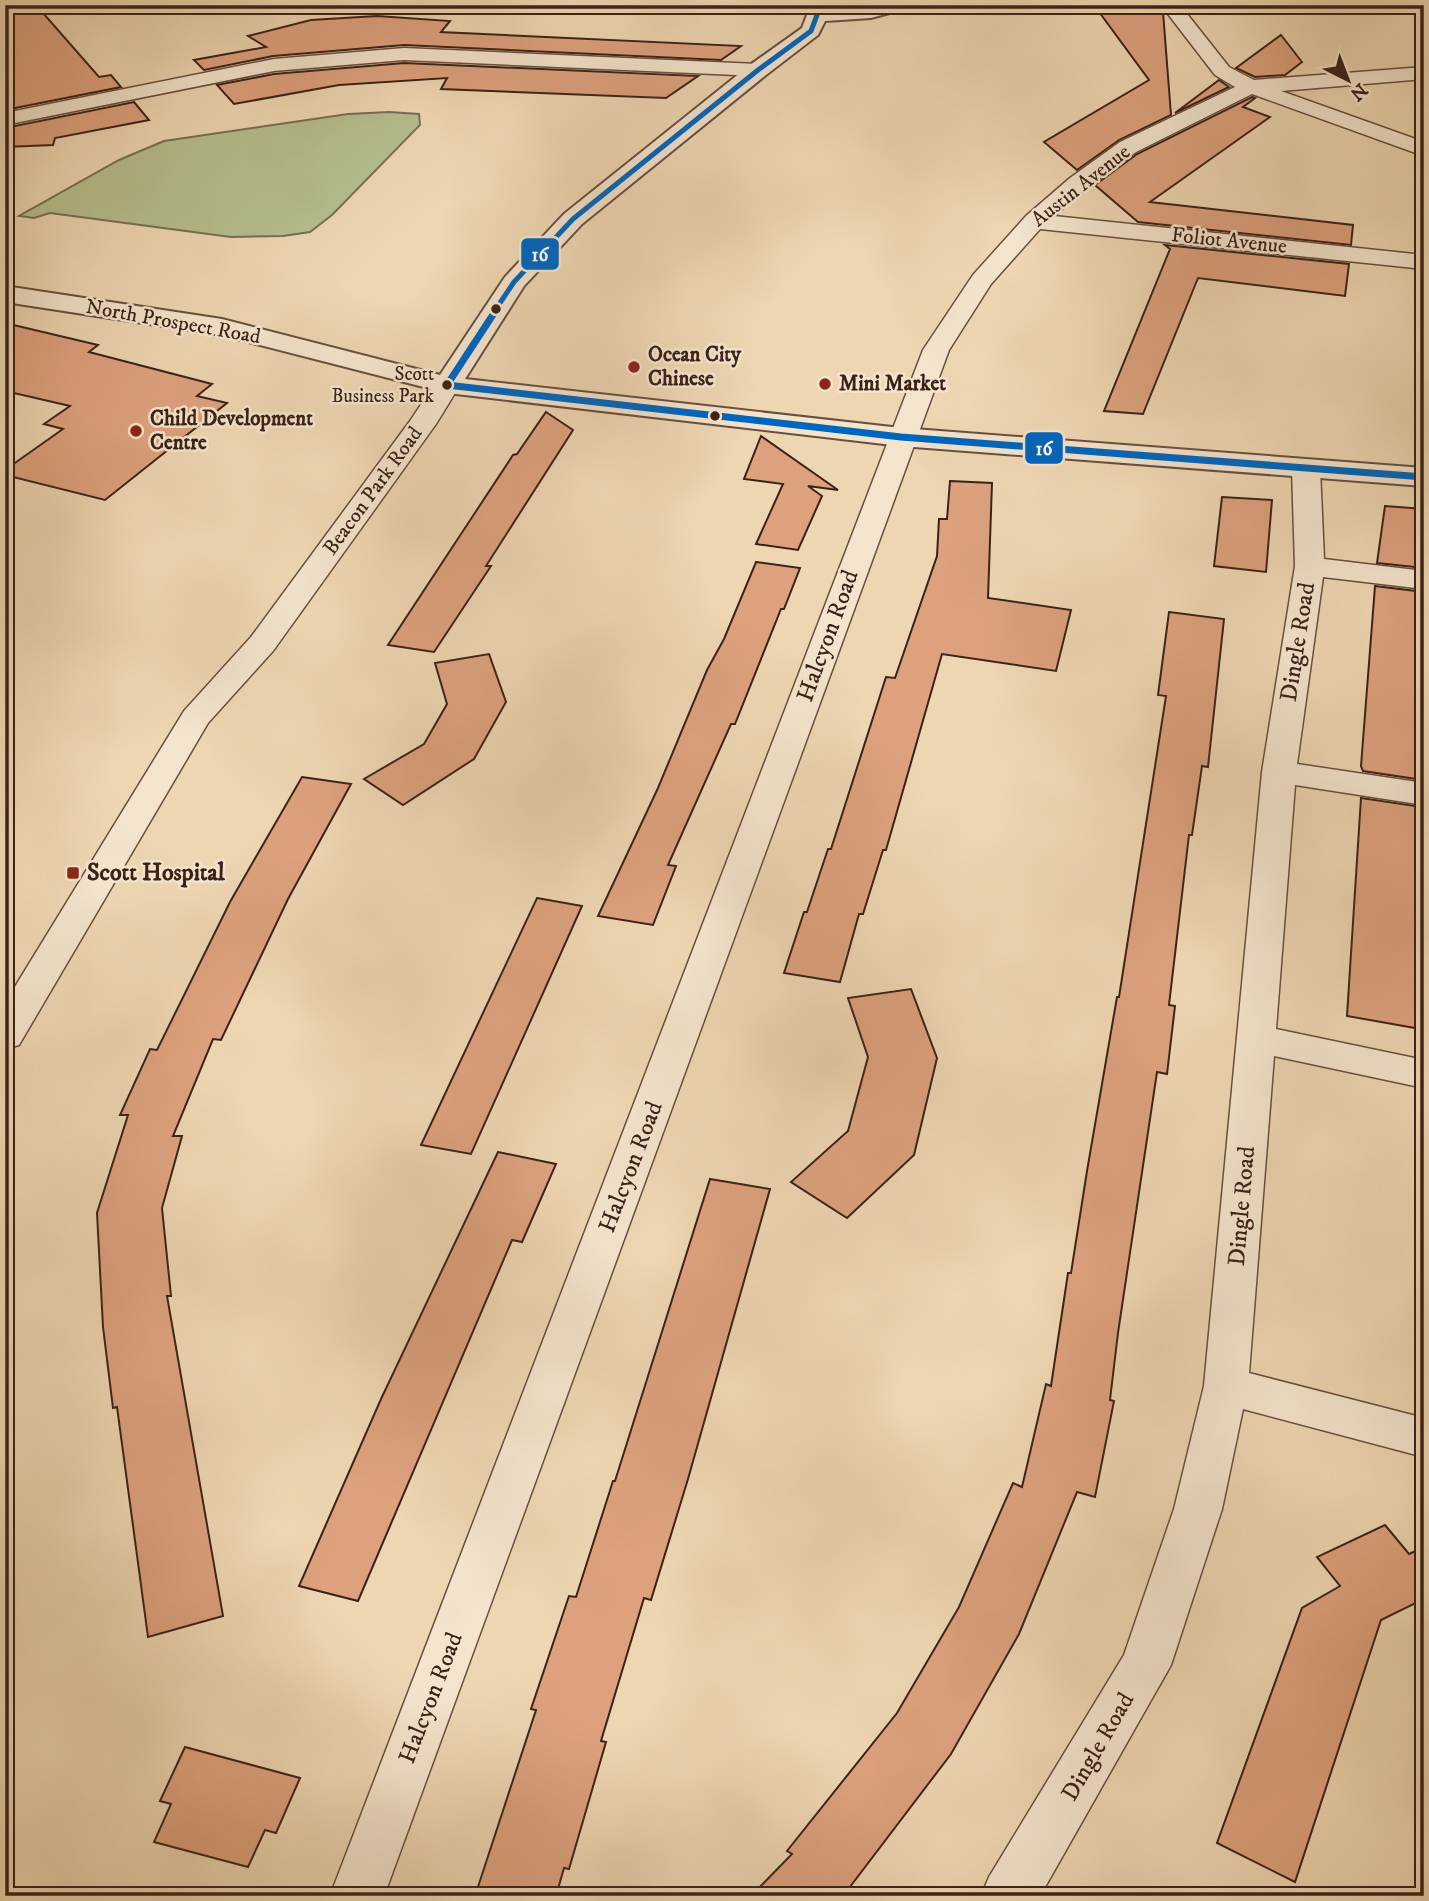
<svg xmlns="http://www.w3.org/2000/svg" width="1429" height="1901" font-family="'IM FELL DW Pica',serif">
<style>
.green{fill:#b6be8e;stroke:#787053;stroke-width:2}
.building{fill:#dda17e;stroke:#3b2218;stroke-width:2}
.lines{fill:none;stroke-linecap:round;stroke-linejoin:round}
.minor-casing{stroke:#684f3e;stroke-width:3}
.tertiary-casing{stroke:#684f3e;stroke-width:4}
.minor{fill:#f4e4cd;fill-rule:evenodd}
.tertiary{fill:#f4e4cd;fill-rule:evenodd}
.bus-1-far1-casing{stroke:#f4e4cd;stroke-width:9}
.bus-1-casing{stroke:#f4e4cd;stroke-width:11}
.bus-1-far1{stroke:#0065bd;stroke-width:5}
.bus-1{stroke:#0065bd;stroke-width:7}
.bus-dot{fill:#3b2218;stroke:#f4e4cd;stroke-width:2.5}
.poi-dot{fill:#8f2418;stroke:#f4e4cd;stroke-width:2.5}
.labels{text-anchor:middle;dominant-baseline:central;stroke-width:5;stroke-linejoin:round;paint-order:stroke}
.far-bus-label{font-size:19px;fill:#3b2218;stroke:#f4e4cd;text-anchor:end}
.far-street-label{font-size:21px;fill:#3b2218;stroke:#f4e4cd}
.far-poi-label{font-size:21px;font-weight:bold;fill:#3b2218;stroke:#f4e4cd;text-anchor:start}
.street-label{font-size:24px;fill:#3b2218;stroke:#f4e4cd}
.poi-label{font-size:24px;font-weight:bold;fill:#3b2218;stroke:#f4e4cd;text-anchor:start}
.line-badge{stroke:#f4e4cd;stroke-width:2.5}
.badge-label{font-size:19px;text-anchor:middle;font-weight:bold;fill:#fff}
</style>
<rect width="100%" height="100%" fill="#eed6b2"/>
<filter id="stains"><feTurbulence type="fractalNoise" baseFrequency=".00286" numOctaves="4"/><feColorMatrix values="0 0 0 0 .2 0 0 0 0 .09 0 0 0 0 .02 0 0 0 .5 -.17"/></filter>
<radialGradient id="worn" r=".72"><stop offset=".6" stop-color="#630" stop-opacity="0"/><stop offset="1" stop-color="#630" stop-opacity=".3"/></radialGradient>
<!-- green -->
<path class="green" d="M389,112L419,114L420,125L332,215L310,232L283,236L231,237L50,213L34,218L19,216L119,160L164,141L348,114Z"/>
<!-- building -->
<g class="building">
<path d="M5,5H36L99,77L111,75L121,87L5,110Z"/>
<path d="M1094,5H1159L1163,12L1171,115L1119,140L1077,170L1044,142L1149,80Z"/>
<path d="M377,16L450,21L441,32L741,46L721,60L404,45L273,56L204,70L194,60L266,47L248,36L311,20Z"/>
<path d="M1281,35L1302,62L1285,75L1255,77L1236,68Z"/>
<path d="M404,63L698,76L666,98L441,89L447,78L339,85L234,104L217,85L274,74Z"/>
<path d="M1219,80L1229,87L1175,113Z"/>
<path d="M1252,97L1255,98L1243,107L1270,117L1150,202L1353,225L1351,245L1138,222L1095,185L1137,154Z"/>
<path d="M134,102L149,120L55,138L53,145L5,147V128Z"/>
<path d="M1165,245L1349,264L1345,296L1198,278L1143,414L1104,411L1170,249Z"/>
<path d="M5,323L98,345L89,352L212,384L197,396L227,403L105,500L5,475V470L63,429L44,424L70,406L5,391Z"/>
<path d="M546,412L573,430L486,566H491L434,652L388,645L513,455L517,454Z"/>
<path d="M761,436L838,490L808,486L822,496L798,550L756,544L783,484L744,479Z"/>
<path d="M950,481L992,483L988,598L1071,610L1056,671L942,654L886,850H883L863,914H859L840,982L784,973L804,912H807L828,849H831L886,677L895,678L937,556L939,519H947Z"/>
<path d="M1222,497L1272,500L1266,572L1214,566Z"/>
<path d="M1385,506L1424,509V568L1377,563Z"/>
<path d="M756,562L800,568L784,609H781L735,724H731L668,865L676,866L653,925L598,916L658,788L707,670L724,639Z"/>
<path d="M1375,586L1424,592L1423,780L1363,771L1361,766Z"/>
<path d="M1169,612L1224,619L1208,767L1202,766L1192,835H1189L1169,1005L1175,1006L1167,1074L1157,1072L1118,1333L1110,1400L1114,1401L1095,1497L1077,1492L1019,1634L951,1754L843,1896H751L792,1854L787,1851L897,1713L959,1607L1013,1483L1022,1487L1046,1384L1051,1386L1068,1273H1071L1087,1171L1117,997H1119L1166,696L1158,695Z"/>
<path d="M489,654L506,702L474,759L403,805L364,779L424,744L447,704L435,663Z"/>
<path d="M302,777L351,784L288,899L221,1040L213,1039L173,1136H182L162,1208L171,1296H167L223,1616L148,1637L117,1407L113,1408L103,1327L97,1213L128,1115H120L150,1049L157,1050L230,902Z"/>
<path d="M1361,798L1422,807L1415,1028L1347,1016Z"/>
<path d="M537,898L582,906L471,1154L421,1145Z"/>
<path d="M911,989L937,1058L914,1155L847,1218L791,1182L848,1131L868,1057L848,998Z"/>
<path d="M498,1152L556,1164L522,1242L512,1240L358,1601L299,1586L381,1399Z"/>
<path d="M710,1179L770,1189L688,1479L651,1600L644,1598L601,1741L606,1742L569,1869L564,1868L556,1896H475L536,1710L531,1709L569,1596L576,1597L613,1481H615Z"/>
<path d="M1385,1525L1409,1554L1424,1547V1599L1381,1620L1295,1882L1217,1843L1302,1608L1340,1586L1317,1557Z"/>
<path d="M185,1747L300,1778L276,1833L265,1830L248,1867L154,1842L171,1804L160,1801Z"/>
</g>
<g class="lines">
<!-- minor casing -->
<g class="minor-casing">
<g id="minor">
<path d="M1161,5H1180L1229,67L1254,80L1424,67V79L1281,91L1424,142V156L1252,94L1136,152L1086,188L1054,216L1424,255V269L1040,229L991,284L949,350L384,1896H330L923,350L973,275L1026,216L1070,178L1120,142L1235,87L1215,75Z"/>
<path d="M404,48L758,64L765,66L768,70L765,74L758,76L404,60L274,71L5,125V113L274,59Z"/>
<path d="M447,377L456,379L460,385L436,424L273,651L208,723L19,1045L5,1049V1003L184,711L251,637L410,421L438,379Z"/>
<path d="M1306,461L1316,463L1320,469L1324,559L1424,571V589L1323,577L1297,764L1424,783V805L1295,785L1276,1029L1424,1060V1088L1274,1056L1249,1373L1424,1418V1457L1243,1409L1222,1509L1171,1665L1040,1896H981L989,1877L1124,1655L1174,1509L1204,1386L1262,772L1295,566L1292,469L1296,463Z"/>
</g>
</g>
<!-- tertiary casing -->
<g class="tertiary-casing">
<path id="tertiary" d="M799,5H820L823,9L907,5L904,9L871,18L825,21L818,35L766,75L582,224L524,286L465,379L901,428L1424,468V486L901,446L447,393L221,335L5,302V286L222,319L440,375L505,277L564,214L750,65L802,28L807,15Z"/>
</g>
<!-- minor -->
<use href="#minor" class="minor"/>
<!-- tertiary -->
<use href="#tertiary" class="tertiary"/>
<!-- bus-1-far1 casing -->
<g class="bus-1-far1-casing">
<path id="bus-1-far1" d="M496,309L514,282L573,219L758,70L811,31L817,15L809,5"/>
</g>
<!-- bus-1 casing -->
<g class="bus-1-casing">
<path id="bus-1" d="M498,307L447,385L901,437L1424,477"/>
</g>
<!-- bus-1-far1 -->
<use href="#bus-1-far1" class="bus-1-far1"/>
<!-- bus-1 -->
<use href="#bus-1" class="bus-1"/>
</g>
<!-- markers -->
<g class="bus-dot">
<circle cx="496" cy="309" r="6"/>
<circle cx="447" cy="385" r="6"/>
<circle cx="715" cy="416" r="6"/>
</g>
<g class="poi-dot">
<circle cx="634" cy="367" r="7"/>
<circle cx="825" cy="384" r="7"/>
<circle cx="136" cy="431" r="7"/>
<rect x="66" y="866" width="14" height="14" rx="3.5"/>
</g>
<g class="labels">
<!-- far-bus labels -->
<g class="far-bus-label">
<text x="434" y="374">Scott<tspan x="434" dy="22">Business Park</tspan></text>
</g>
<!-- far-street labels -->
<g class="far-street-label">
<text transform="translate(1081 186) rotate(-38)">Austin Avenue</text>
<text transform="translate(1229 241) rotate(6)">Foliot Avenue</text>
<text transform="translate(173 322) rotate(10)">North Prospect Road</text>
<text transform="translate(373 491) rotate(-54)">Beacon Park Road</text>
</g>
<!-- far-poi labels -->
<g class="far-poi-label">
<text x="648" y="355">Ocean City<tspan x="648" dy="24">Chinese</tspan></text>
<text x="839" y="384">Mini Market</text>
<text x="150" y="419">Child Development<tspan x="150" dy="24">Centre</tspan></text>
</g>
<!-- street labels -->
<g class="street-label">
<text transform="translate(828 636) rotate(-70)">Halcyon Road</text>
<text transform="translate(1298 642) rotate(-81)">Dingle Road</text>
<text transform="translate(631 1167) rotate(-69)">Halcyon Road</text>
<text transform="translate(1242 1206) rotate(-85)">Dingle Road</text>
<text transform="translate(431 1698) rotate(-69)">Halcyon Road</text>
<text transform="translate(1098 1747) rotate(-60)">Dingle Road</text>
</g>
<!-- poi labels -->
<g class="poi-label">
<text x="87" y="873">Scott Hospital</text>
</g>
</g>
<g class="line-badge">
<rect x="520" y="237" width="40" height="34" rx="7" fill="#0065bd"/>
<rect x="1024" y="431" width="40" height="34" rx="7" fill="#0065bd"/>
</g>
<g class="badge-label">
<text x="540" y="261">16</text>
<text x="1044" y="455">16</text>
</g>
<!-- margin -->
<rect width="1429" height="1901" fill="none" stroke="#eed6b2" stroke-width="28"/>
<rect x="7" y="7" width="1415" height="1887" fill="none" stroke="#3b2218" stroke-width="3.5"/>
<rect x="14" y="14" width="1401" height="1873" fill="none" stroke="#3b2218" stroke-width="2"/>
<!-- north arrow -->
<g transform="translate(1348 80) rotate(138)" stroke="#f4e4cd" stroke-width="5" paint-order="stroke">
<path d="M0-5L12 26L0 18L-12 26Z" fill="#3b2218"/>
<text y="-10" font-size="19" font-weight="bold" text-anchor="middle" fill="#3b2218">N</text>
</g>
<rect width="100%" height="100%" filter="url(#stains)"/>
<rect width="100%" height="100%" fill="url(#worn)"/>
</svg>
